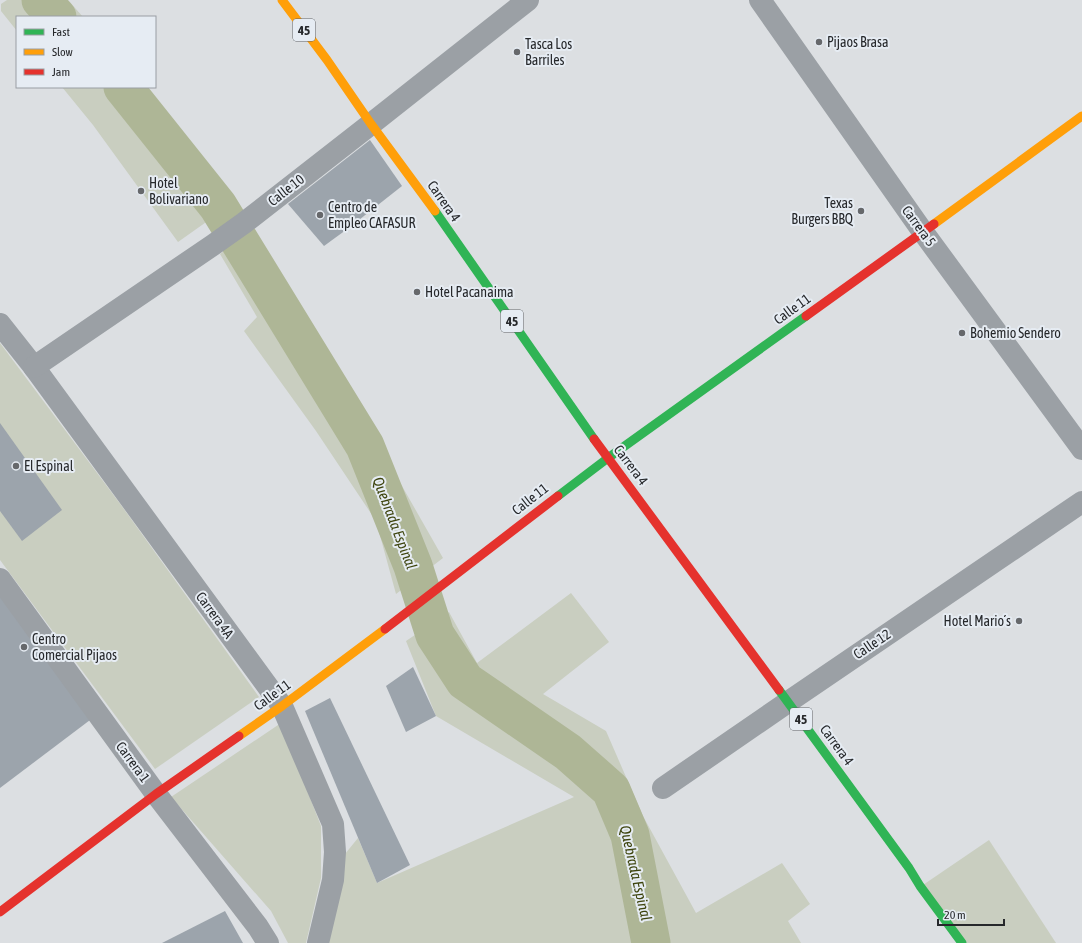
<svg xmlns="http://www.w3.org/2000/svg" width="1082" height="943" font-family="'Asap Condensed',sans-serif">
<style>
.green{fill:#c9cec0}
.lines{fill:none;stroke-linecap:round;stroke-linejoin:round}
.river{stroke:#aeb696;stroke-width:39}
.building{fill:#9ca4ac}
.street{stroke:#9ba0a5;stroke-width:22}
.fast{stroke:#30b455;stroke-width:9}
.slow{stroke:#ff9f0a;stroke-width:9}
.jam{stroke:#e5322d;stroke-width:9}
.poi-dot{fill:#66686b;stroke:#e6ecf3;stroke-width:1.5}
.labels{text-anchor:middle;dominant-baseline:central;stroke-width:4;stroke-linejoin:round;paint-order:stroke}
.shield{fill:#e6ecf3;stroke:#606367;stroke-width:1}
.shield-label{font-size:13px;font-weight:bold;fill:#26282b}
.poi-label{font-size:14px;fill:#26282b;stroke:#e6ecf3;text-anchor:start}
.street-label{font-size:14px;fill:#26282b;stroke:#e6ecf3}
.water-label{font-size:15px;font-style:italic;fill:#3d440d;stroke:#e6ecf3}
</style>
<rect width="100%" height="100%" fill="#dcdfe2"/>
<!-- green -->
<g class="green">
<path d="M7,0H68L83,17H17V31L1,11V4Z"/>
<path d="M62,87H139L152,110L226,208L178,242L93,125Z"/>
<path d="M246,235L275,281L330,373L373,435L443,558L396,594L376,521L316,431L244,331L257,317L220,254Z"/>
<path d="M0,343L121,505L259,697L155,769L0,560Z"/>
<path d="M571,593L609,642L543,694L606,731L643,816L696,913L782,863L810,904L788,921L801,943H325L345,854L358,838L377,883L574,797L436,716L406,641L449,612L477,663Z"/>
<path d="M281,723L321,826V878L306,943H288L271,911L171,797Z"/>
<path d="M989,840L1056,943H961L920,887Z"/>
</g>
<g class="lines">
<!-- river -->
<g class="river">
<path d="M41,0L57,17"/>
<path d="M123,87L218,206L365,446L413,566L435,635L465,681L568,752L611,790L630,835L651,943"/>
</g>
</g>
<!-- building -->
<g class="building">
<path d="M370,140L402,186L350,227L324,246L288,204Z"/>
<path d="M0,423L62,510L22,541L0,511Z"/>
<path d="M0,580L98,714L0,788Z"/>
<path d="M413,667L436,716L406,732L386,686Z"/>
<path d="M330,698L410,865L377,883L305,711Z"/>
<path d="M225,911L243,943H162Z"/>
</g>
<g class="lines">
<!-- street -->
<g class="street">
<path d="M760,0L923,232L1082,449"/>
<path d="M0,324L34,367L282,706L333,824L335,852L333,880L318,943"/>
<path d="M34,367L213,245L244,223L371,124L528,0"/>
<path d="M0,579L156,794L258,927L268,943"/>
<path d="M663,788L788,702L1082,502"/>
</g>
<!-- fast -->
<g class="fast">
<path d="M435,211L594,439"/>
<path d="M558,496L608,458L806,316"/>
<path d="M779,690L909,868L920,886L962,943"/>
</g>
<!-- slow -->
<g class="slow">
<path d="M282,0L327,60L371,124L435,211"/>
<path d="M934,224L1082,116"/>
<path d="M239,736L282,706L385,629"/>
</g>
<!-- jam -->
<g class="jam">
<path d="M806,316L934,224"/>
<path d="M594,439L779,690"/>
<path d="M385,629L558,496"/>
<path d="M0,912L156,794L239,736"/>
</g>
</g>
<!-- markers -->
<g class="poi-dot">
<circle cx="819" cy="42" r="4"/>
<circle cx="517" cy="52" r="4"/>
<circle cx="141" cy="191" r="4"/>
<circle cx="861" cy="211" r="4"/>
<circle cx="320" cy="215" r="4"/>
<circle cx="417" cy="292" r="4"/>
<circle cx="962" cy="333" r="4"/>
<circle cx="16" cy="466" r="4"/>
<circle cx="1019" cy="621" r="4"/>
<circle cx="24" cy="647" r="4"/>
</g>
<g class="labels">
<!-- shield labels -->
<g class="shield">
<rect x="293" y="19" width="22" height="22" rx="3"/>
<rect x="501" y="310" width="22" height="22" rx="3"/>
<rect x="790" y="708" width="22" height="22" rx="3"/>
</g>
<g class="shield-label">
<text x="304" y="30">45</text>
<text x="512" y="321">45</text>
<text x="801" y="719">45</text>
</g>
<!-- poi labels -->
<g class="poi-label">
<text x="827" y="42">Pijaos Brasa</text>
<text x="525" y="44">Tasca Los<tspan x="525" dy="16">Barriles</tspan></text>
<text x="149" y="183">Hotel<tspan x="149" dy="16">Bolivariano</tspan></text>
<text x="853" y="203" text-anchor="end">Texas<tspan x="853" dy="16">Burgers BBQ</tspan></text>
<text x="328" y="207">Centro de<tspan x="328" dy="16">Empleo CAFASUR</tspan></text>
<text x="425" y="292">Hotel Pacanaima</text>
<text x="970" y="333">Bohemio Sendero</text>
<text x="24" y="466">El Espinal</text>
<text x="1011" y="621" text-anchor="end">Hotel Mario´s</text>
<text x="32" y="639">Centro<tspan x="32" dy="16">Comercial Pijaos</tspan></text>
</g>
<!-- street labels -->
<g class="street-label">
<text transform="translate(286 190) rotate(-38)">Calle 10</text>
<text transform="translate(444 201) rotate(55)">Carrera 4</text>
<text transform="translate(919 226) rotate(54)">Carrera 5</text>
<text transform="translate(792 309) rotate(-36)">Calle 11</text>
<text transform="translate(631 465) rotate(53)">Carrera 4</text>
<text transform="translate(530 499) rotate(-38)">Calle 11</text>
<text transform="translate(215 615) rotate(54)">Carrera 4A</text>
<text transform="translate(872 644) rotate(-34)">Calle 12</text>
<text transform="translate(272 695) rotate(-36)">Calle 11</text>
<text transform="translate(837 745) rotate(54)">Carrera 4</text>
<text transform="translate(133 762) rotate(54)">Carrera 1</text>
</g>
<!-- water labels -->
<g class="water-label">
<text transform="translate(395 523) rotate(69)">Quebrada Espinal</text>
<text transform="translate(636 873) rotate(77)">Quebrada Espinal</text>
</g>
</g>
<!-- legend -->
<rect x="16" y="16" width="140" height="72" fill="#e6ecf3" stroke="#999ea3"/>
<rect x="24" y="29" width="20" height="6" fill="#30b455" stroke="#999ea3"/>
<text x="52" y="36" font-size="12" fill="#26282b">Fast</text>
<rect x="24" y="49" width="20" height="6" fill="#ff9f0a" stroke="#999ea3"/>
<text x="52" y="56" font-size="12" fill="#26282b">Slow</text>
<rect x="24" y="69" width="20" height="6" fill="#e5322d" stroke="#999ea3"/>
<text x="52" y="76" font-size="12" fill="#26282b">Jam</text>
<!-- scale -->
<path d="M938 919v6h66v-6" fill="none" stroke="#26282b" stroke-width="2"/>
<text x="944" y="919" font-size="12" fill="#26282b" stroke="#e6ecf3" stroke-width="3" paint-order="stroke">20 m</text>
</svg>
